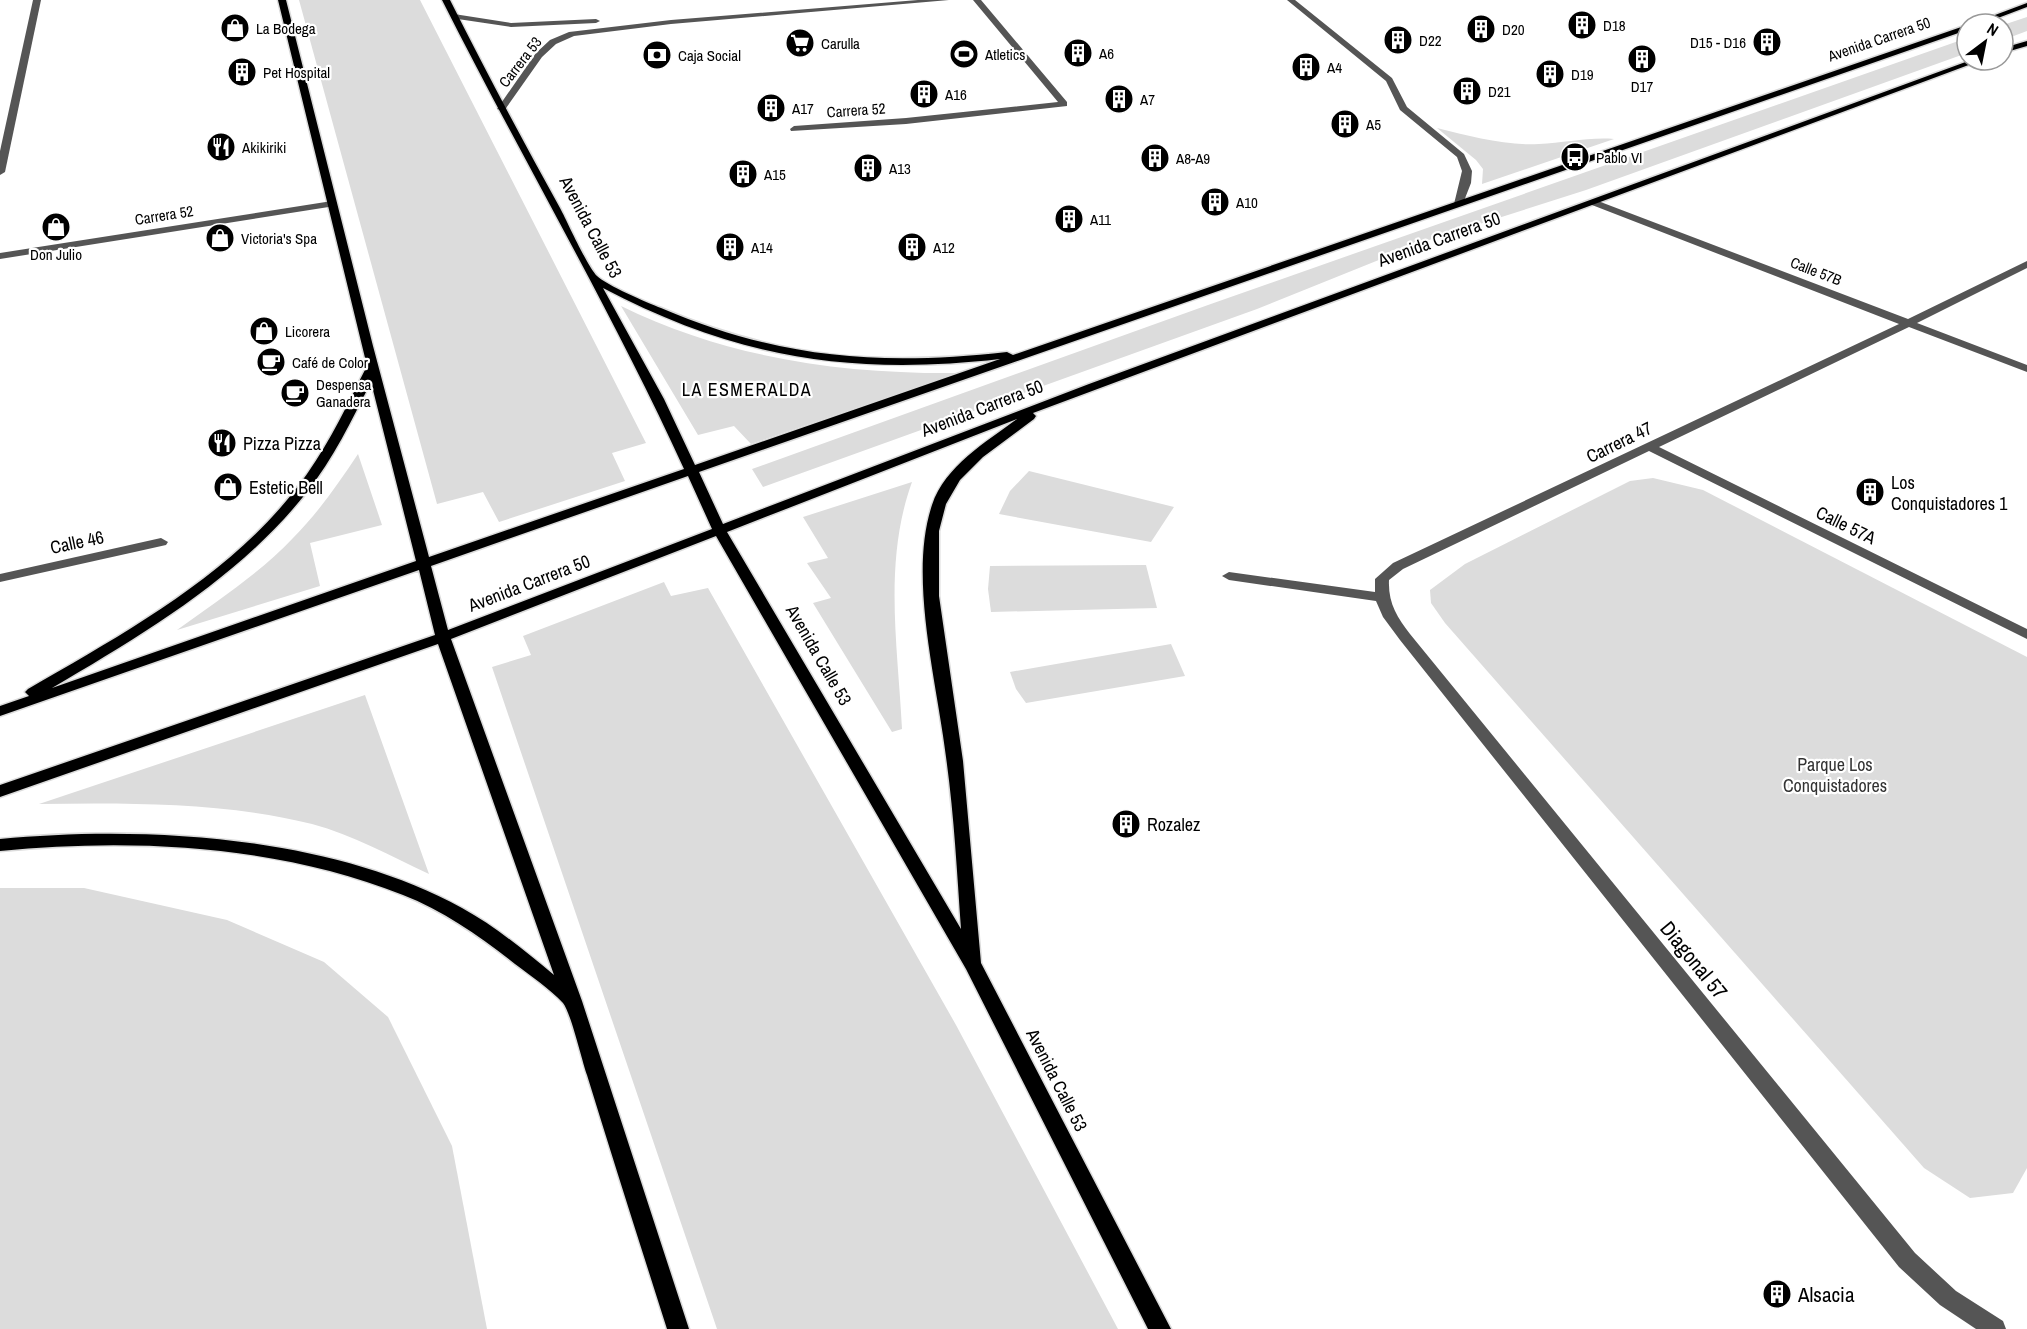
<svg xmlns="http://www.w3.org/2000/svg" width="2027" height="1329" font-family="'Archivo Narrow',sans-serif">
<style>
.green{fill:#dcdcdc}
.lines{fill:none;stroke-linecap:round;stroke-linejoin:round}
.major-casing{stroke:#dbdbdb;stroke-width:3}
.minor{fill:#555;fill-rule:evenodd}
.major{fill:#000;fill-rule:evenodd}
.labels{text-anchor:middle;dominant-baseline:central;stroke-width:4.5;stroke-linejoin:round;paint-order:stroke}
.far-poi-label{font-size:15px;fill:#000;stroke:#fff;text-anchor:start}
.far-street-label{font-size:15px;fill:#000;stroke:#fff}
.street-label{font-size:18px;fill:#000;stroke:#fff}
.far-quarter-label{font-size:18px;letter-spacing:1.5px;fill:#000;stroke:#fff}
.poi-label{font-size:18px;fill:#000;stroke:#fff;text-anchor:start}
.park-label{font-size:18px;fill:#333;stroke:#fff}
.near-street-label{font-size:21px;fill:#000;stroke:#fff}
.near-poi-label{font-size:21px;fill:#000;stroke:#fff;text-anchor:start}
</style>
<rect width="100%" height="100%" fill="#fff"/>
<!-- green -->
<g class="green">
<path d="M299,0H420L646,443L612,453L625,481L499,522L483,492L437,504Z"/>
<path d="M2027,17V31L2003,40V25Z"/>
<path d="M1967,38V53L1586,190L1426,241L1257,309L763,487L752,469L1208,305Z"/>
<path d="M1437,128C1470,136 1505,146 1539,144C1564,143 1589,137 1614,139L1482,184L1483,169L1476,160Z"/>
<path d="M621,306C727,358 841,374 958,373L751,444L734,426L698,435Z"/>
<path d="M358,454L382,525L310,543L320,586L177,630C217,601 259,574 293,538C318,513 338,484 358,454Z"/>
<path d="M1029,471L1174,507L1151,542L999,514L1010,491Z"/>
<path d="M1653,478L1703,490L2027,657V1168L2013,1193L1970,1198L1924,1168L1445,623L1431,603L1430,590L1465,564L1630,481Z"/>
<path d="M912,482C883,562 898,647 902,729L892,732L813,603L831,598L807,563L828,558L803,517Z"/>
<path d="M1146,565L1157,608L991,612L988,589L990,566Z"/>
<path d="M664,582L671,596L708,588L956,1025L1118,1329H717L492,667L531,655L523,636Z"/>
<path d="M1171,644L1185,676L1026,703L1016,689L1010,672Z"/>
<path d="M365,695L429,874C391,856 353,835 312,824C224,802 129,803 39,804Z"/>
<path d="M0,888H84L227,920L324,962L388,1017L452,1146L487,1329H0Z"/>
</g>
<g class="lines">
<!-- major casing -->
<g class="major-casing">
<g id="major">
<path d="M278,0H286L373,346L429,557L684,469C611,309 521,157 442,0H450C485,70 522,139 560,208C568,223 587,266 597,276C606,285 648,303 661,308C780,359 880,366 1007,352L1013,355L1967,25V30L699,472L723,524L1089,384L1971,60H1982L1033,413L1036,416L1034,419L983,457L960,480L946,504L939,531V596L963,761L981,963L1171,1329H1148L966,969L716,536L451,639L582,1001L689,1329H667C640,1244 613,1160 587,1075C582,1061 571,1013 563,1003C550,989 531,976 515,964C481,937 444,911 403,895C277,845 133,838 0,851V839C146,825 331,836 462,908C495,926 525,951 554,975L438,644L0,797V785L435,635L419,570L0,716V706L29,696L25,692L28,689C128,631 239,571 307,474C331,440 348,403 367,366ZM603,288C736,358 852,376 1000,359L695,465L664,399ZM371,382L416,561L52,688C144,634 240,577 307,492C333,459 352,420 371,382ZM1017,419C986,442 945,466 932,505C908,577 937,682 946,757C954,814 957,872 961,929L727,532ZM688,476L712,529L448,630L431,566Z"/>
<path d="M2027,3V7L1982,24H1971Z"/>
<path d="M2027,41V46L2003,53V48Z"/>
</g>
</g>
<!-- minor -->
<g class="minor">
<path d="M33,0H41L5,172L0,175V151Z"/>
<path d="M918,0H949L671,24L574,36L556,44L542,57L504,111L497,109L536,53L550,40L569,32L671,20Z"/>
<path d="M973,0H981L1067,102V106L906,124L791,131L790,129L794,126L906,118L1058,102Z"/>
<path d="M1287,0H1295L1392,78L1407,107L1464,154L1472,171L1471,183L1462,206L1454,204L1462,171L1457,157L1400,110L1386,81Z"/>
<path d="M454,14L511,23L596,19L600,21L596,23L511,27L451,18Z"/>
<path d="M332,201L335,202V206L0,259V253Z"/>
<path d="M1592,201H1598L1908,319L2027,261V268L1917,323L2027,365V372L1909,327L1659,447L2027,629V639L1649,451L1403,569L1389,580C1388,603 1397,617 1410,634L1915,1253L1956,1291L2003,1321L2006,1329H1976L1940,1305L1899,1267L1400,640L1383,617L1376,601L1229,580L1222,576L1229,572L1375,592V579L1393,563L1899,324L1592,205Z"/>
<path d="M161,538L168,542L166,545L0,582V574Z"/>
</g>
<!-- major -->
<use href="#major" class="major"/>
</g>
<!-- icons -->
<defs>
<g id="building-disc" transform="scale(1.5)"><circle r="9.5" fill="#000" stroke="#fff"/><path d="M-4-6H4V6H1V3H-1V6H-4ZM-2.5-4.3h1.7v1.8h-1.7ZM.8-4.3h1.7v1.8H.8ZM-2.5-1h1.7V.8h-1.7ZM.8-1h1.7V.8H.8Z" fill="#fff"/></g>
<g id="shop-disc" transform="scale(1.5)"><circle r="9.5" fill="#000" stroke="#fff"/><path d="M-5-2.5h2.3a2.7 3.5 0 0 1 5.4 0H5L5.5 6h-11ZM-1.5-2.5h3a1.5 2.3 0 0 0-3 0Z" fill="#fff"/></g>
<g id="supermarket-disc" transform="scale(1.5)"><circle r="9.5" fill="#000" stroke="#fff"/><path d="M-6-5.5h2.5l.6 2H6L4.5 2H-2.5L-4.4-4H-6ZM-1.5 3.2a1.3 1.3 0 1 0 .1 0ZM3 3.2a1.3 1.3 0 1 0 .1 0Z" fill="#fff"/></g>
<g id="stadium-disc" transform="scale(1.5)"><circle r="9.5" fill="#000" stroke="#fff"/><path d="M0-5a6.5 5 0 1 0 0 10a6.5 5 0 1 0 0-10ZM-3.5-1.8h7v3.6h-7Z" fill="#fff"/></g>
<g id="bank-disc" transform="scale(1.5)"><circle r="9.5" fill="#000" stroke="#fff"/><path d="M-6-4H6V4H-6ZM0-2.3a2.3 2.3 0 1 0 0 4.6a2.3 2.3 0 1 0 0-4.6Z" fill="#fff"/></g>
<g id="restaurant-disc" transform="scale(1.5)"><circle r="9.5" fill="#000" stroke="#fff"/><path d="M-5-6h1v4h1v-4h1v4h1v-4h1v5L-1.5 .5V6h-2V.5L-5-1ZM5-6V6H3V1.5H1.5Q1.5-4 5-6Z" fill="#fff"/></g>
<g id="bus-disc" transform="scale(1.5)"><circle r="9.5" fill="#000" stroke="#fff"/><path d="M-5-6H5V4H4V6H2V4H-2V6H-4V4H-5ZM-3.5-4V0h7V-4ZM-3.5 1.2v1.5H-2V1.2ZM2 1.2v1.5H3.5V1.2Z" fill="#fff"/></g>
<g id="cafe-disc" transform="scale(1.5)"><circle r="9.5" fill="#000" stroke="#fff"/><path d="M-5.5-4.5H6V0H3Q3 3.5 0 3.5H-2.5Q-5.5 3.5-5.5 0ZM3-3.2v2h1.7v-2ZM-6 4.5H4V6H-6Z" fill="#fff"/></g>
</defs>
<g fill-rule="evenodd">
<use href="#building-disc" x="1582" y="25"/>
<use href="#shop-disc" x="235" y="28"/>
<use href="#building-disc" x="1481" y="29"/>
<use href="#building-disc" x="1398" y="40"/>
<use href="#building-disc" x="1767" y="42"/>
<use href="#supermarket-disc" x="800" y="43"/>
<use href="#building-disc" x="1078" y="53"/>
<use href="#stadium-disc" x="964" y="54"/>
<use href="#bank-disc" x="657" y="55"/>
<use href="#building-disc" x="1642" y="59"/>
<use href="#building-disc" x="1306" y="67"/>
<use href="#building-disc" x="242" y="72"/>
<use href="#building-disc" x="1550" y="74"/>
<use href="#building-disc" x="1467" y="91"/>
<use href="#building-disc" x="924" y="94"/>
<use href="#building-disc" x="1119" y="99"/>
<use href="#building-disc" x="771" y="108"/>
<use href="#building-disc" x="1345" y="124"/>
<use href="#restaurant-disc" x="221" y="147"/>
<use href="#bus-disc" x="1575" y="157"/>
<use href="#building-disc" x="1155" y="158"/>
<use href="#building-disc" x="868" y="168"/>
<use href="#building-disc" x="743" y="174"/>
<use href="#building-disc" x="1215" y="202"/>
<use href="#building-disc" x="1069" y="219"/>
<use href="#shop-disc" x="56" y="227"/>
<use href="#shop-disc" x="220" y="238"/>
<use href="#building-disc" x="730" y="247"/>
<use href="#building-disc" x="912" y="247"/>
<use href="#shop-disc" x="264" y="331"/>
<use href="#cafe-disc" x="271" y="362"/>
<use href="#cafe-disc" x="295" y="393"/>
<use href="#restaurant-disc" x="222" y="443"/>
<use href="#shop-disc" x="228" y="487"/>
<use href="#building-disc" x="1870" y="492"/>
<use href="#building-disc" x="1126" y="824"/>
<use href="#building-disc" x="1777" y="1294"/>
</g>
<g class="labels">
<!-- far-poi labels -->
<g class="far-poi-label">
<text x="1603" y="25">D18</text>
<text x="256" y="28">La Bodega</text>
<text x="1502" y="29">D20</text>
<text x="1419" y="40">D22</text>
<text x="1746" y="42" text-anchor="end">D15 - D16</text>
<text x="821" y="43">Carulla</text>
<text x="1099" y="53">A6</text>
<text x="985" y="54">Atletics</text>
<text x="678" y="55">Caja Social</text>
<text x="1327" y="67">A4</text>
<text x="263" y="72">Pet Hospital</text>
<text x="1571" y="74">D19</text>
<text x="1642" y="86" text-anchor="middle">D17</text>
<text x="1488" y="91">D21</text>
<text x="945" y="94">A16</text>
<text x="1140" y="99">A7</text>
<text x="792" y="108">A17</text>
<text x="1366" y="124">A5</text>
<text x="242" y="147">Akikiriki</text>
<text x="1596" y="157">Pablo VI</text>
<text x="1176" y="158">A8-A9</text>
<text x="889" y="168">A13</text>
<text x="764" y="174">A15</text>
<text x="1236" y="202">A10</text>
<text x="1090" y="219">A11</text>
<text x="241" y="238">Victoria's Spa</text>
<text x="751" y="247">A14</text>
<text x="933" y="247">A12</text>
<text x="56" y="254" text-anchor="middle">Don Julio</text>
<text x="285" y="331">Licorera</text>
<text x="292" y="362">Café de Color</text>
<text x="316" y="384">Despensa<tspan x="316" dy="17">Ganadera</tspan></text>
</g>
<!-- far-street labels -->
<g class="far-street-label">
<text transform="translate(1879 39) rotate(-19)">Avenida Carrera 50</text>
<text transform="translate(520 62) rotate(-52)">Carrera 53</text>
<text transform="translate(856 110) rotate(-4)">Carrera 52</text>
<text transform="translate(164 215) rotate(-9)">Carrera 52</text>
<text transform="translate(1816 271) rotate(21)">Calle 57B</text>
</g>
<!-- street labels -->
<g class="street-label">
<text transform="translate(591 227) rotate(62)">Avenida Calle 53</text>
<text transform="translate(1439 239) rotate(-20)">Avenida Carrera 50</text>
<text transform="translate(982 408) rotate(-21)">Avenida Carrera 50</text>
<text transform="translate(1619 442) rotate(-26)">Carrera 47</text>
<text transform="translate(1846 525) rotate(26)">Calle 57A</text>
<text transform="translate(77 542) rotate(-12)">Calle 46</text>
<text transform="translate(529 583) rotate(-21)">Avenida Carrera 50</text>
<text transform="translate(819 655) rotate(60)">Avenida Calle 53</text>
<text transform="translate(1057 1080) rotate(63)">Avenida Calle 53</text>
</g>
<!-- far-quarter labels -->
<g class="far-quarter-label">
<text x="747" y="389">LA ESMERALDA</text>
</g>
<!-- poi labels -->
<g class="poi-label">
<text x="243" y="443">Pizza Pizza</text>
<text x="1891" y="482">Los<tspan x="1891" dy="21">Conquistadores 1</tspan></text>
<text x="249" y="487">Estetic Bell</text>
<text x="1147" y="824">Rozalez</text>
</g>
<!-- park labels -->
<g class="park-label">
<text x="1835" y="764">Parque Los<tspan x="1835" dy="21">Conquistadores</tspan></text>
</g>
<!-- near-street labels -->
<g class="near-street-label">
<text transform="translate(1694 960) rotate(51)">Diagonal 57</text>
</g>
<!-- near-poi labels -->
<g class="near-poi-label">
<text x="1798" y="1294">Alsacia</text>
</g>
</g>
<!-- north arrow -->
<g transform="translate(1985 42) rotate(32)"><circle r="28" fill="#ffffff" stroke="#999999" stroke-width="1.5"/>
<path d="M0-4.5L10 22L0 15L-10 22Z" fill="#000000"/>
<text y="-9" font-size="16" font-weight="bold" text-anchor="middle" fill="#000000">N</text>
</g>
</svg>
